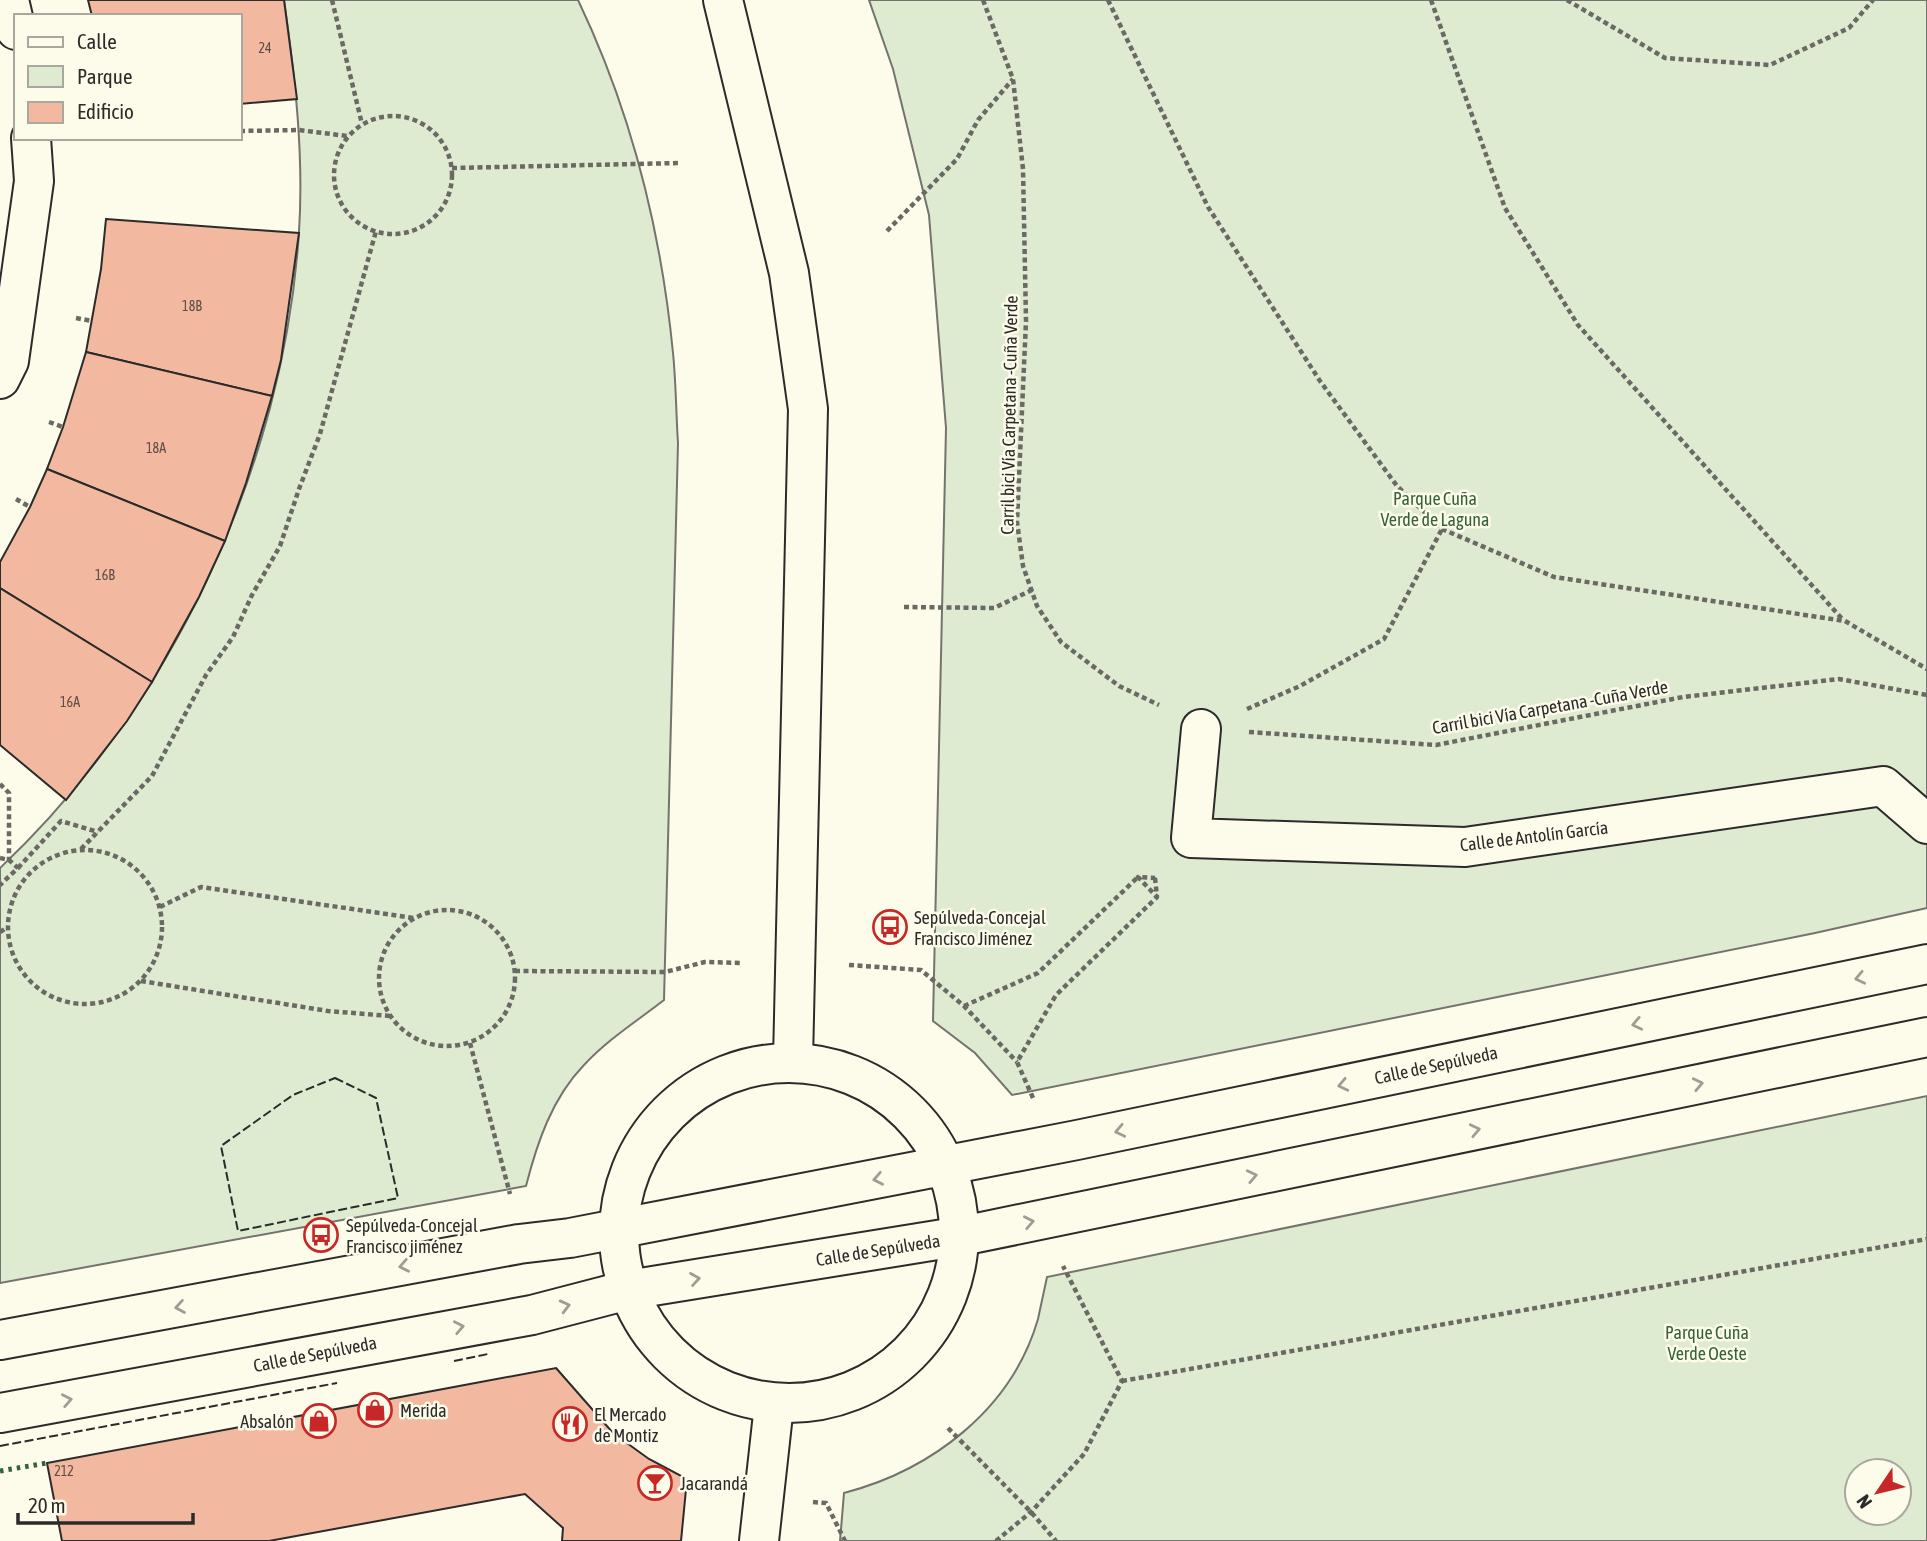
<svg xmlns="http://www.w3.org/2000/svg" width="1927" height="1541" font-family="'Asap Condensed',sans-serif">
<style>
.green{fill:#deebd1;stroke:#74746e;stroke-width:2;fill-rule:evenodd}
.building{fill:#f2b8a0;stroke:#2b2b2b;stroke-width:2}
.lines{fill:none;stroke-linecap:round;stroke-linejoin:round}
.street-casing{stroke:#2b2b2b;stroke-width:42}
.secondary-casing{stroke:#2b2b2b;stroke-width:42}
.path{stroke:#6a6964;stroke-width:4.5;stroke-dasharray:5 3.5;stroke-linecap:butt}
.street{stroke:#fdfbea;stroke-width:38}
.secondary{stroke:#fdfbea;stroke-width:38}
.hedge{stroke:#34623c;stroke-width:5;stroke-dasharray:3.5 5;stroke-linecap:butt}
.fence{stroke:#2b2b2b;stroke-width:2;stroke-dasharray:9 3.5;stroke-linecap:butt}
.oneway{stroke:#9e9d94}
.labels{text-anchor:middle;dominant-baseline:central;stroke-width:5;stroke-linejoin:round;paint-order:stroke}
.number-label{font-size:14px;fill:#5d4e48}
.street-label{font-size:18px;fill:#2b2b2b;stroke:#fdfbea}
.park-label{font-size:18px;fill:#34623c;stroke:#fdfbea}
.poi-label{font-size:18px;fill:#2b2b2b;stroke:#fdfbea;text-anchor:start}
</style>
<rect width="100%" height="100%" fill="#fdfbea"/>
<!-- green -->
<g class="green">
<path d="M284,0H578C631,111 661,230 673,353C676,382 676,413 678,443L664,1000C637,1021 607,1040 584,1065C552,1098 537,1143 526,1186L0,1283V868C171,707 284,467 299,232C304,154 295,77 284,0Z"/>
<path d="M869,0H1927V908L1815,933L1012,1095L975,1053L933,1021L946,428L929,215L893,69Z"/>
<path d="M1927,1096V1541H840L844,1493C932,1470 1012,1409 1038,1319C1041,1305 1044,1291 1047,1277ZM1857,1471H1899V1513H1857Z"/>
</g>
<!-- building -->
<g class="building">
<path d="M88,0H284L297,99L240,104V16H92Z"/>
<path d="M106,219L299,233L281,360L272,396L86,352L101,269Z"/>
<path d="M86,352L272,396L246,483L225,541L47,469L63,427Z"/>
<path d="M47,469L225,541L199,597L152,682L0,588V562L30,507Z"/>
<path d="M0,588L152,682L127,721L66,800L0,745Z"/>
<path d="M556,1368L613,1433L649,1459L687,1479L681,1541H562L563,1528L525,1494L269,1541H62L47,1463Z"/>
</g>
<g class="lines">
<!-- street casing -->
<g class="street-casing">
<g id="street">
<path d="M9,0L16,30"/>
<path d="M0,379L9,361L34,181L31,138"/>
<path d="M1201,729L1191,838L1465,847L1883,786L1927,824"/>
<path d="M759,1541L774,1405"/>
</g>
</g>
<!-- secondary casing -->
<g class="secondary-casing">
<g id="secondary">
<path d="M723,0L789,273L808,409L793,1060"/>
<circle cx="789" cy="1233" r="170"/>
<path d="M0,1340L519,1244L570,1238L1077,1140L1927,964"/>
<path d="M0,1413L532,1315L628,1290L962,1236L1927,1037"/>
</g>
</g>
<!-- path -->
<g class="path">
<path d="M332,0L362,124"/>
<path d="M983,0L1013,79L1023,169L1026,321L1017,522L1023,566L1037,606L1061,642L1119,686L1159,705"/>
<path d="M1108,0L1208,207L1320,381L1397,486L1442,529L1554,577L1845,621L1927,669"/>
<path d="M1431,0L1505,208L1578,325L1844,621"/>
<path d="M1567,0L1665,58L1770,65L1849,28L1873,0"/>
<circle cx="393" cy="175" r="59"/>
<path d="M240,131L299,130L347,136"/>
<path d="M452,168L679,163"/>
<path d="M887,231L957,159L978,120L1013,79"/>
<path d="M76,318L92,321"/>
<path d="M49,422L63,427"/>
<path d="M16,499L30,507"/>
<path d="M904,607L994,608L1032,590"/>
<path d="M1247,709L1300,686L1384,639L1442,529"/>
<path d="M1249,732L1436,745L1683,697L1839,679L1927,695"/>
<path d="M0,784L9,793V860"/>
<path d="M81,849L152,776L206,675L233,637L252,595L280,546L299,489L320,434L376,231"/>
<circle cx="85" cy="927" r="77"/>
<path d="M0,858L9,860L18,868L0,885"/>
<path d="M18,868L61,821L98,832"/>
<path d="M1155,878L1157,897L1138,877L1155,878L1157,875"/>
<path d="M160,907L201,887L414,918"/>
<circle cx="447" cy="978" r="68"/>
<path d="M0,932L8,927"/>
<path d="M849,965L921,970L964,1006L1017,1062"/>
<path d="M515,971L665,972L705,962L742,963"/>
<path d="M141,981L328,1011L390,1016"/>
<path d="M964,1006L1038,973L1138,877"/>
<path d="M470,1043L510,1194"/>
<path d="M1033,1098L1017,1062L1056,995L1157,897"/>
<path d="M1122,1381L1927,1239"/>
<path d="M948,1428L1031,1512L1056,1541"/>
<path d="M699,1488L715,1490"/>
<path d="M813,1502L826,1503L845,1541"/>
<path d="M996,1541L1031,1512L1084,1454L1122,1381L1063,1266"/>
</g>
<!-- street -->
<use href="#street" class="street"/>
<!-- secondary -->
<use href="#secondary" class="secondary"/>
<!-- hedge -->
<path class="hedge" d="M0,1471L47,1463"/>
<!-- fence -->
<g class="fence">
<path d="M335,1078L376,1098L398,1198L238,1231L221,1146L293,1095Z"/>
<path d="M454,1361L488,1354"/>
<path d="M0,1446L337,1383"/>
</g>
</g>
<!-- one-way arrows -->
<defs><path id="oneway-chevron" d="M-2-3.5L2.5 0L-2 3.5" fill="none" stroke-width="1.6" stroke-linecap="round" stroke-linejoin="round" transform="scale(1.75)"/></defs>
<g class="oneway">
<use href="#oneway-chevron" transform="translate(1860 978) rotate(168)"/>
<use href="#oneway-chevron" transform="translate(1637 1024) rotate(168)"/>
<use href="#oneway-chevron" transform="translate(1698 1084) rotate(-12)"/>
<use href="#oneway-chevron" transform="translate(1343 1085) rotate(168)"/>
<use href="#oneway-chevron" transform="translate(1475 1130) rotate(-12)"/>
<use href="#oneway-chevron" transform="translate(1120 1131) rotate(168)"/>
<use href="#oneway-chevron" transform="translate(1252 1176) rotate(-12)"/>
<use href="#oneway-chevron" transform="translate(878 1179) rotate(169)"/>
<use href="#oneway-chevron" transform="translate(1029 1222) rotate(-11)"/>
<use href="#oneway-chevron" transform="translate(404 1266) rotate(169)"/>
<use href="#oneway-chevron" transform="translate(695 1279) rotate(-9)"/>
<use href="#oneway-chevron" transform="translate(565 1306) rotate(-14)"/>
<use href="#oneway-chevron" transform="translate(180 1307) rotate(170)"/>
<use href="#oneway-chevron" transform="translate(459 1327) rotate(-11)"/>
<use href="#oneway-chevron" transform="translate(67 1400) rotate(-11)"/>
</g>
<!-- icons -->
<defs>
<g id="bus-ring" transform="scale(1.75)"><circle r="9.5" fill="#fdfbea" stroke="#c62828" stroke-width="1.5"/><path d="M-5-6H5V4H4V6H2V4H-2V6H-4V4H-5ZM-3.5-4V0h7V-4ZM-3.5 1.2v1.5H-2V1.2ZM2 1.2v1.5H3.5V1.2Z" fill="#c62828"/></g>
<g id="shop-ring" transform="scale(1.75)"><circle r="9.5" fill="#fdfbea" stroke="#c62828" stroke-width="1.5"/><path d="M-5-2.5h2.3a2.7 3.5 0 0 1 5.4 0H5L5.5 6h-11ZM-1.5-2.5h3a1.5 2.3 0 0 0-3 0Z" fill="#c62828"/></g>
<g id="restaurant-ring" transform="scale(1.75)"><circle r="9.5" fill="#fdfbea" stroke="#c62828" stroke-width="1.5"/><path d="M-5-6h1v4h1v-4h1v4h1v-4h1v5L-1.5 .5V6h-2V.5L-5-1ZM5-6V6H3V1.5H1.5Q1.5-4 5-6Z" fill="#c62828"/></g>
<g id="bar-ring" transform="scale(1.75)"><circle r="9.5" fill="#fdfbea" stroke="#c62828" stroke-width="1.5"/><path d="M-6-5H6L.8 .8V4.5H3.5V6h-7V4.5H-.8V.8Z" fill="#c62828"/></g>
</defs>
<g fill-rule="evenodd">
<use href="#bus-ring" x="890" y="927"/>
<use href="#bus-ring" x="321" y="1235"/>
<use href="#shop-ring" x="375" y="1410"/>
<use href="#shop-ring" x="319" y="1421"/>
<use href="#restaurant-ring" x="570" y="1424"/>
<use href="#bar-ring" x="655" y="1483"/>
</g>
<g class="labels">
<!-- number labels -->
<g class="number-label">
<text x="265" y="48">24</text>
<text x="192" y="306">18B</text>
<text x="156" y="448">18A</text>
<text x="105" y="575">16B</text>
<text x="70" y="702">16A</text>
<text x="64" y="1471">212</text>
</g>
<!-- street labels -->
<g class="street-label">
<text transform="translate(1009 415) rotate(-89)">Carril bici Vía Carpetana -Cuña Verde</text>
<text transform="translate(1550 707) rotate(-10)">Carril bici Vía Carpetana -Cuña Verde</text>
<text transform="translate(1534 836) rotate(-7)">Calle de Antolín García</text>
<text transform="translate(1436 1065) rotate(-12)">Calle de Sepúlveda</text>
<text transform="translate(878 1250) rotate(-9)">Calle de Sepúlveda</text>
<text transform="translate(315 1354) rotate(-11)">Calle de Sepúlveda</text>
</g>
<!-- park labels -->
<g class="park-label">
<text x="1435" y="498">Parque Cuña<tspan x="1435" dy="21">Verde de Laguna</tspan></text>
<text x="1707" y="1332">Parque Cuña<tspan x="1707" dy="21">Verde Oeste</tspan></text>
</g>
<!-- poi labels -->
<g class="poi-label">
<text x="914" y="917">Sepúlveda-Concejal<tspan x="914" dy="21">Francisco Jiménez</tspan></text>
<text x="346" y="1225">Sepúlveda-Concejal<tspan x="346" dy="21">Francisco jiménez</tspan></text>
<text x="400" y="1410">Merida</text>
<text x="594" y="1414">El Mercado<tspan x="594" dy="21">de Montiz</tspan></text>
<text x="294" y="1421" text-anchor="end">Absalón</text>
<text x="680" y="1483">Jacarandá</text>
</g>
</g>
<!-- legend -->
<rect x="14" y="14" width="228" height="126" fill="#fdfbea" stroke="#a9a89e" stroke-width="2"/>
<rect x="28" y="37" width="35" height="10" fill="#fdfbea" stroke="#a9a89e" stroke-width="2"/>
<text x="77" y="49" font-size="21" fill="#2b2b2b">Calle</text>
<rect x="28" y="66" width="35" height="21" fill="#deebd1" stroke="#a9a89e" stroke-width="2"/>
<text x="77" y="84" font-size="21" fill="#2b2b2b">Parque</text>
<rect x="28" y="102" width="35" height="21" fill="#f2b8a0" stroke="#a9a89e" stroke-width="2"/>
<text x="77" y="119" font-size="21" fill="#2b2b2b">Edificio</text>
<!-- north arrow -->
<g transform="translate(1878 1492) rotate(235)"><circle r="33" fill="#fdfbea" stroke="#a9a89e" stroke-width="2"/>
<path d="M0-5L12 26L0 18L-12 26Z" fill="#c62828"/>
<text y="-10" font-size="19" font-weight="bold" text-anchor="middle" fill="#2b2b2b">N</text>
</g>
<!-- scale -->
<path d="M18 1513v10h175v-10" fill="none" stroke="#2b2b2b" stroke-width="3.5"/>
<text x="28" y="1513" font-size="21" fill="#2b2b2b" stroke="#fdfbea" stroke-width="5" paint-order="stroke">20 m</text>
</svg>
